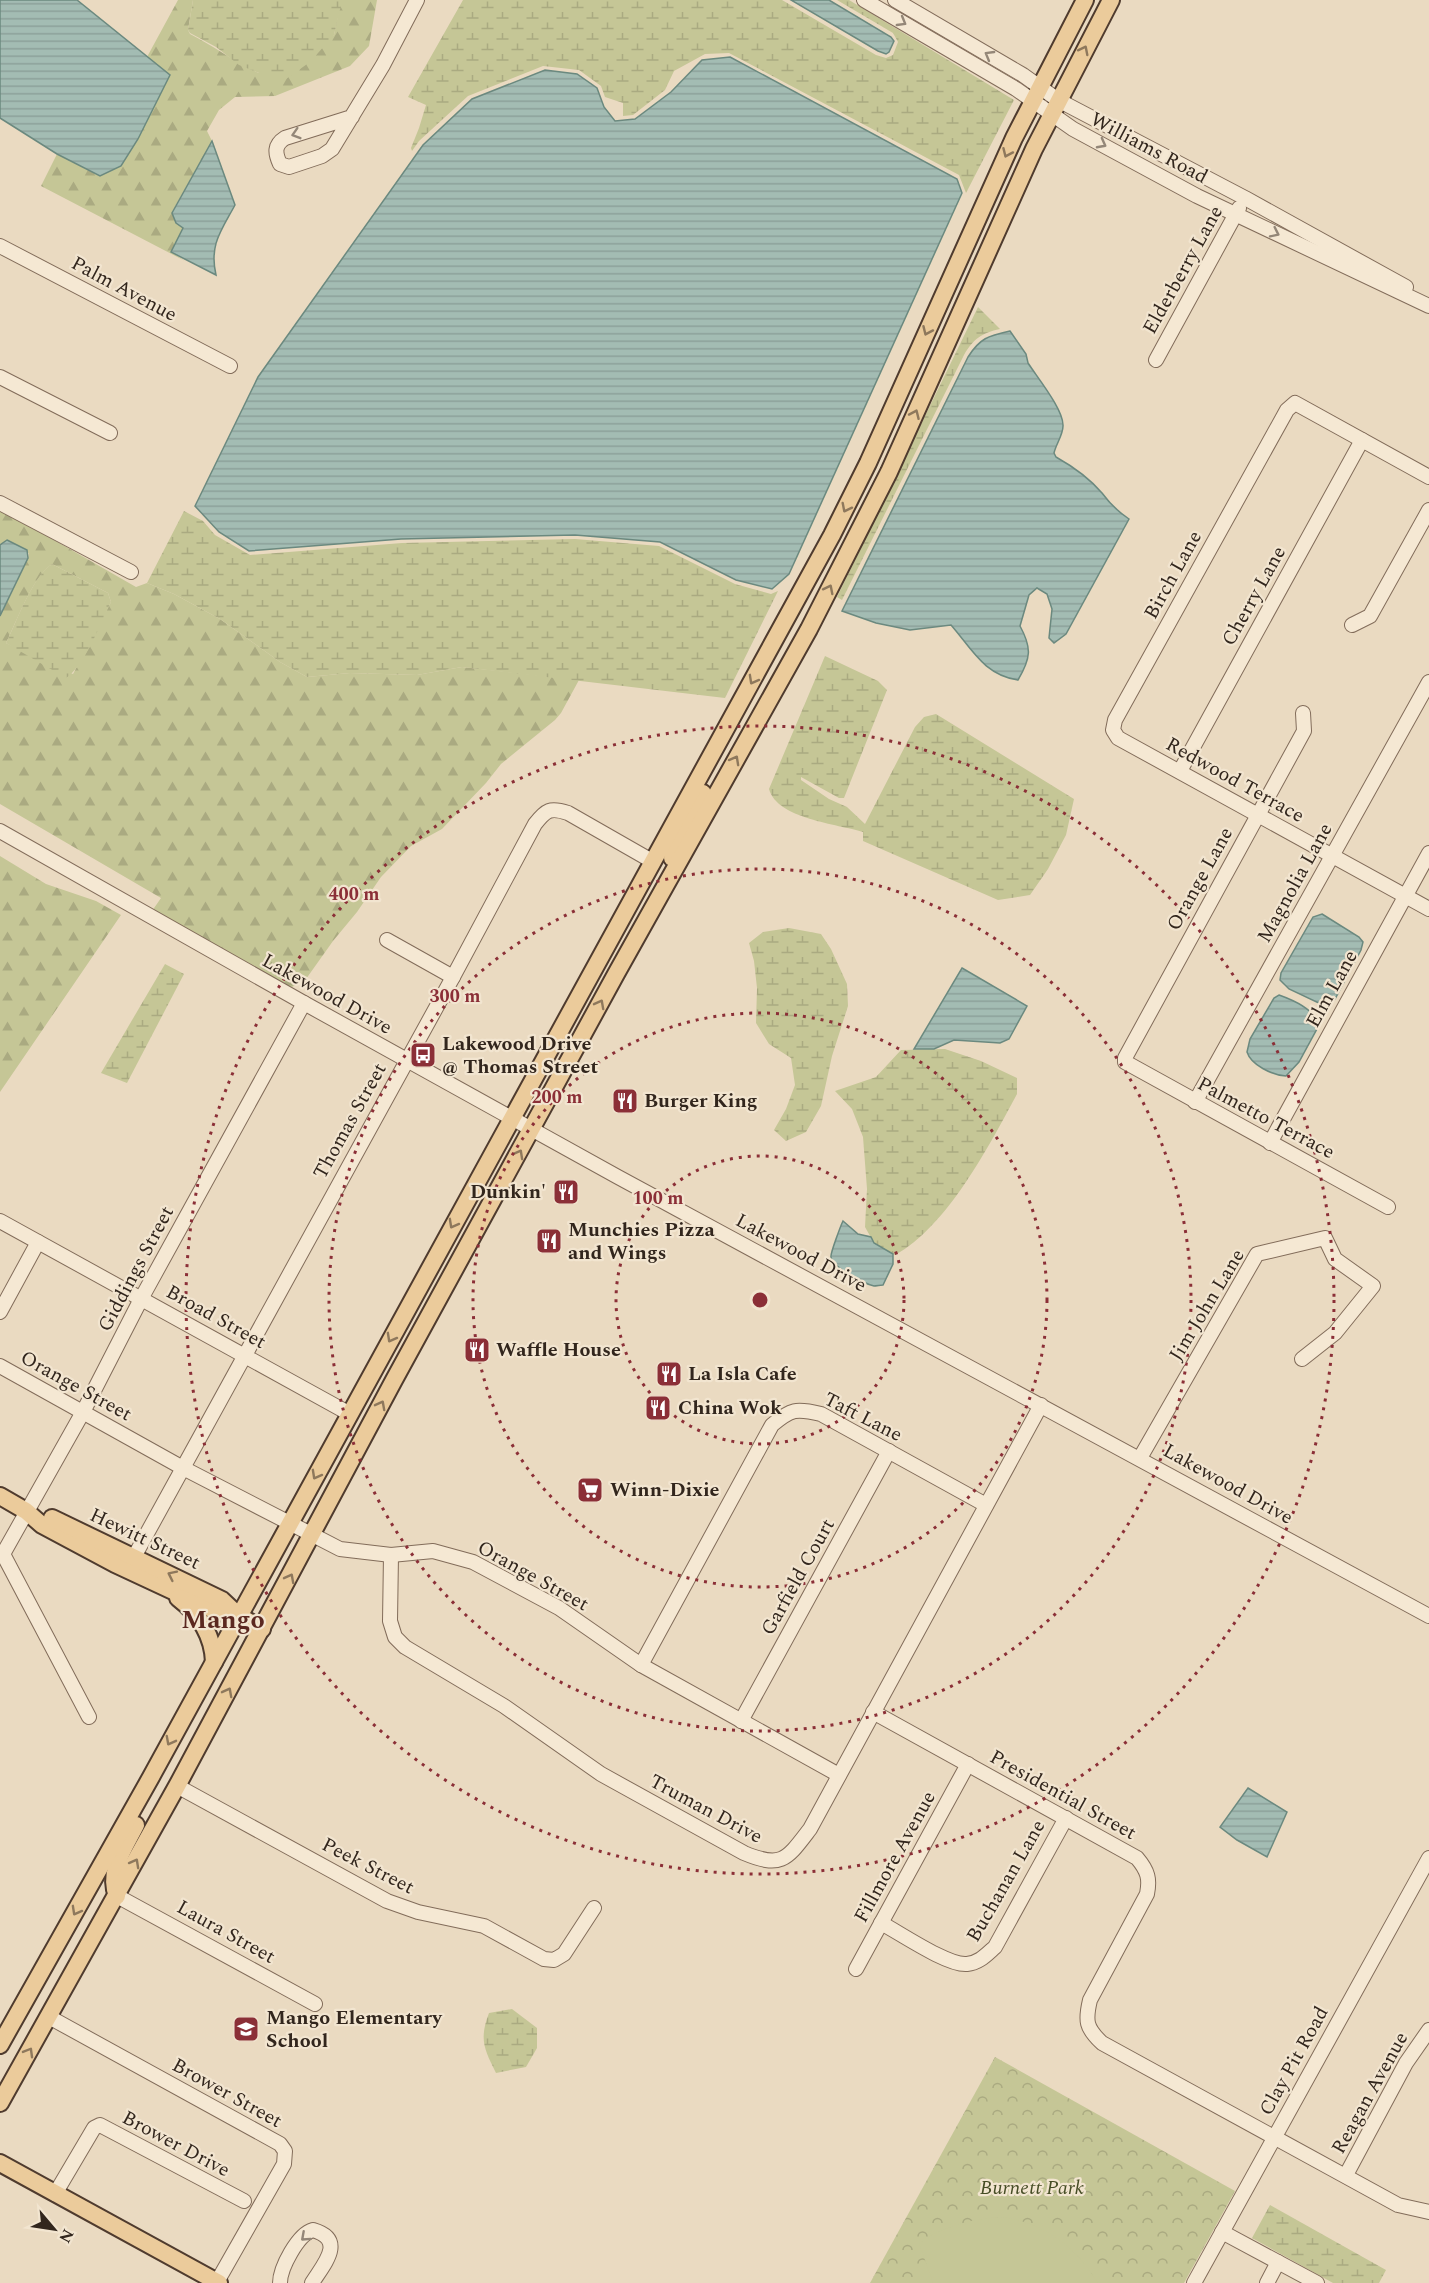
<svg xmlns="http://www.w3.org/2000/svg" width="1429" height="2283" font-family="Spectral,serif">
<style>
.forest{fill:url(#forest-firs);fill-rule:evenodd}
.wetland{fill:url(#wetland-marsh)}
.park{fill:url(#park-crowns)}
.pitch{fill:#c5c696}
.water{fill:url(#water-rules);stroke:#6b897f;stroke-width:1.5}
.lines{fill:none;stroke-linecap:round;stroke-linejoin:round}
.minor-casing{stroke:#826c5a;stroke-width:16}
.major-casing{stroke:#4f3b2e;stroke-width:20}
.minor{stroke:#f5e8d3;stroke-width:14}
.major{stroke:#ebcb9b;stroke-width:16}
.oneway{stroke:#948778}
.oneway2{stroke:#8e785c}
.ring{fill:none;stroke:#8b2f37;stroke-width:3;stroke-dasharray:3 6}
.labels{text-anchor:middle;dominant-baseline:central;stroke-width:4.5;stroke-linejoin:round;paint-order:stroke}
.street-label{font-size:20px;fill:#32261d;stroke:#f2e5d0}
.poi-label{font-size:20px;font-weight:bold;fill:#32261d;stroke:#f2e5d0;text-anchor:start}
.park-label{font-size:20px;font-style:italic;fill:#464d25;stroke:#f2e5d0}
.district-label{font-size:26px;font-weight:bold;fill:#5b2820;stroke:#f2e5d0}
.centre{fill:#8b2f37;stroke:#f2e5d0;stroke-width:3}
.ring-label{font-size:18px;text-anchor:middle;font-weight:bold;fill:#8b2f37;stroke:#f2e5d0;stroke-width:4.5;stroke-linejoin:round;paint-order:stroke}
</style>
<defs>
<pattern id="forest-firs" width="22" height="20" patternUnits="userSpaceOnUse" patternTransform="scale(1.5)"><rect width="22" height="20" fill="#c5c696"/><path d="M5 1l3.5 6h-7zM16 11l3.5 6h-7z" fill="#aaaa81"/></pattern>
<pattern id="wetland-marsh" width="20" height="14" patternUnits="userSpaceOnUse" patternTransform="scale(1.5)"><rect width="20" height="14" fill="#c5c696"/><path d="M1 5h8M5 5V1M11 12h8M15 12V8" fill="none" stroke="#aaaa81"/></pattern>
<pattern id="park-crowns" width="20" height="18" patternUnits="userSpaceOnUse" patternTransform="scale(1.5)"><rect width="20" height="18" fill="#c5c696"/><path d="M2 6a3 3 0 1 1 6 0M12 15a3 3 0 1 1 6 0" fill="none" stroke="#aaaa81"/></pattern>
<pattern id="water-rules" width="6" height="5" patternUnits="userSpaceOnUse" patternTransform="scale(1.5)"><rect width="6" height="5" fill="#a3bcb3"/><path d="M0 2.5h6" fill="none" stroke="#8da19a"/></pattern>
</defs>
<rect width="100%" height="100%" fill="#eadac1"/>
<!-- forest -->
<g class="forest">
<path d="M178,0H193L188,30L190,34C214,46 234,62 259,73L334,35L341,0H377L369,46L350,66L275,96L235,97L219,110L207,131L212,141L172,212L183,228L171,252L185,261L41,186L57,154L100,176L121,165L138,139L170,75L147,57Z"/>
<path d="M0,509L136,587L147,583L174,594L220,619L280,662L307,677L350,673L417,675L462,667L579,680L561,713L555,720L501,764L486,783L442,829L411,846L381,877L357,912L333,941L306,979L292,987L277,982L152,911L161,898L0,804V616L28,558L29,553L0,545ZM52,564L108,593L111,602L73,674L6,643C17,621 32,578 52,564Z"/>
<path d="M0,856L46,884L96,901L121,915L0,1092Z"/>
</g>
<!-- wetland -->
<g class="wetland">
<path d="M193,0H341V5L334,35L310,62L286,79L259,73L239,65L216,47L190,33L188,30Z"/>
<path d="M463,0H782L876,55L886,58L893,55L898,42L893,33L837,0H849L1014,100L966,193L959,175L729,53L705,54L674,71L665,90L633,115L623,116V103L605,97L601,86L579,70L543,66L468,96L419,141L412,151L411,148L419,128L426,105L408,97Z"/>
<path d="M978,307L1000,329C982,333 973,339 964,355L842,600L837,597Z"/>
<path d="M184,511L203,521L215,535L250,555L402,543L575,539L659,546L735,584L771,594L778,591L725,698L462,667L417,675L350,673L307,677L280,662L220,619L174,594L147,583Z"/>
<path d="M52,564L108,593L111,602C100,624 85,665 66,678L6,643C17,621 32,577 52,564Z"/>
<path d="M825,656L878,681L887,690L844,798H839L801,777V780L829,799L847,807L865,824L915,727L924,717L936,714L1074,799L1066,835L1048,869L1030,895L998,900L863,841V832C838,824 777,819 769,789Z"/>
<path d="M789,928L821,934L831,949L847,984L848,1006L832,1056L821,1106L806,1132L786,1141L774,1130L786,1109L795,1085L791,1058L769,1044L756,1023L757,988L754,961L749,943L763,932Z"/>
<path d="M165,964L184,974L127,1083L101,1073Z"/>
<path d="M945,1049L981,1061L1017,1078V1094C989,1146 947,1227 895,1255L874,1243L865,1227L867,1189L863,1137L852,1109L835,1091L876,1077L901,1050Z"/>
<path d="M512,2009L537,2028V2048L526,2067L496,2073C484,2049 479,2039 489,2013Z"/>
<path d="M1270,2205L1386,2270L1379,2283H1333L1252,2238Z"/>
</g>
<!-- park -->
<path class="park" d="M995,2057L1235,2191L1184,2283H870Z"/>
<!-- pitch -->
<path class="pitch" d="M1001,2217C1044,2222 1076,2247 1098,2283H933L919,2243C945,2226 970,2219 1001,2217Z"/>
<!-- water -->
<g class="water">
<path d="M0,0H77L170,75L138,139L121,166L100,176L57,154L0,118Z"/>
<path d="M791,0H829L891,37L894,41L889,52L886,54L878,51Z"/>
<path d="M730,57L957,179L962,193L789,574L772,589L736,580L660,542L575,535L401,539L249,551L219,532L195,506L258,377L423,145L472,99L545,70L577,74L597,88L604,107L615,121L635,119L671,92L702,60Z"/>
<path d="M212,141L235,205C221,231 209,245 216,275L171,252L183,228L176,223L172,213Z"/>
<path d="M1010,331L1026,354L1028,363C1037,377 1064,410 1063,426C1063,435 1056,444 1054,453L1056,457C1072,466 1090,479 1102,493C1110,504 1117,511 1129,519L1066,634L1054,643L1049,638L1052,609L1047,594L1037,588L1029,595L1020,626C1032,648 1031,658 1018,680C984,675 972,649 951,625L910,630L876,623L842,611L968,357C980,338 988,336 1010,331Z"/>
<path d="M7,540L27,550L28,558L0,616V545Z"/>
<path d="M1322,914L1359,937L1363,942L1361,950L1335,999L1330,1005L1325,1006L1289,989L1280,980L1281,973L1313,917Z"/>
<path d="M962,968L1027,1006L1009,1039L1000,1043L954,1040L934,1049H914Z"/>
<path d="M1279,995C1293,1000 1318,1010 1318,1027L1299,1062L1286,1076C1272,1075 1251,1065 1247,1052L1250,1039L1274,998Z"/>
<path d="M843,1221L858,1234L871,1237L874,1243L893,1254V1264L883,1285C881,1285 876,1286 874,1286C865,1284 832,1267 831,1257C830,1254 841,1225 843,1221Z"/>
<path d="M1248,1788L1287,1812L1267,1857L1237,1840L1220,1827Z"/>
</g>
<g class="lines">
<!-- minor casing -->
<g class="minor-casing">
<g id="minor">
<path d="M864,0L1016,89L1073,129L1197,196L1429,306"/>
<path d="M895,0L1023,75L1058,100L1245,198L1406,287"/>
<path d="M352,117L285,138C274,145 275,153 280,164L289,167L322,156L332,149L383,65L417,0"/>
<path d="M0,246L230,366"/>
<path d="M1156,360L1239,208"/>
<path d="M0,377L110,433"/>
<path d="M1429,477L1295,403L1287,410L1115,720L1113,730L1118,738L1429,909"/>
<path d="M0,503L131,572"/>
<path d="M1352,625L1370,616L1429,510"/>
<path d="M1303,713L1304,731L1125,1058V1062L1388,1207"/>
<path d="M1180,771L1362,440"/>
<path d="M0,831L304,1003L618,1177L1429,1616"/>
<path d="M387,940L453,977"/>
<path d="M1195,1102L1429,682"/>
<path d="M1270,1143L1429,853"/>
<path d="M0,1221L350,1414"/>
<path d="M0,1312L38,1242"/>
<path d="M0,1366L183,1468L340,1549L391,1555L433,1551L473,1562L559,1608L641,1665L839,1775"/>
<path d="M1140,1458L1257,1254L1325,1238L1335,1259L1373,1286L1335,1333L1302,1359"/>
<path d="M391,1555L390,1621L395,1637L405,1647L504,1706L601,1774L744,1853C782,1869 787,1859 810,1829L1041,1405"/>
<path d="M134,1557L453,977L535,824C546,810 550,807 568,813L652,861"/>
<path d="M641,1665L772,1425C791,1409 796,1408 821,1414L986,1505"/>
<path d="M873,1712L1137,1858C1148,1871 1150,1879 1147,1894L1090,2000C1085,2021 1086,2028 1102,2043L1398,2205L1429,2212"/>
<path d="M89,1717L3,1554L83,1412L141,1299L304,1003"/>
<path d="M741,1721L889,1451"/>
<path d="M177,1786L387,1901L418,1912L484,1926L544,1959L554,1960L564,1954L594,1908"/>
<path d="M117,1896L315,2004"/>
<path d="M881,1923C900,1933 948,1966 967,1964C979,1963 986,1955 995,1947L1066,1818"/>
<path d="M856,1969L968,1764"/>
<path d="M49,2017L280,2144L285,2151L284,2164L217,2282"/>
<path d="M1346,2175L1406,2063L1429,2030"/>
<path d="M55,2194L94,2128L100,2125L244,2201"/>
<path d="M1222,2232L1317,2283"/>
<path d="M280,2283C280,2268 298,2234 313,2230C347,2240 323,2265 312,2283"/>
<path d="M1194,2283L1429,1858"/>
<path d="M1267,2283L1278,2262"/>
</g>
</g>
<!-- major casing -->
<g class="major-casing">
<g id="major">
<path d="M672,858L679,838L703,793"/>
<path d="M0,1496L26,1511L42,1525L115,1564L218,1612L239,1616"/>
<path d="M52,1518L222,1600L239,1616L262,1629"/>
<path d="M178,1598C199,1614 213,1635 214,1662"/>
<path d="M117,1896C107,1872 125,1847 136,1825"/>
<path d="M0,2045L151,1777L832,535L868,463L1014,138L1085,0"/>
<path d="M0,2103L177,1786L394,1380L616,974L809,629L889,472L1034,149L1111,0"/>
<path d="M0,2163L219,2283"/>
</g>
</g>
<!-- minor -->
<use href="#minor" class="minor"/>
<!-- major -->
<use href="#major" class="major"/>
</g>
<!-- one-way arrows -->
<defs><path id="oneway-chevron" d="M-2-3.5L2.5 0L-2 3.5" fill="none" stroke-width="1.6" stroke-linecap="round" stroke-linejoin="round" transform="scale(1.5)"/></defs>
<g class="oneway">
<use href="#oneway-chevron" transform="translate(902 22) rotate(30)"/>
<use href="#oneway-chevron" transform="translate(989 55) rotate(-150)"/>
<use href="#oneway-chevron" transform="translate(296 134) rotate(163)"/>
<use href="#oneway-chevron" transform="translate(1102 144) rotate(28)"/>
<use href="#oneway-chevron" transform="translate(1275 233) rotate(26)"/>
<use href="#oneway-chevron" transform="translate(305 2237) rotate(138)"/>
</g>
<g class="oneway2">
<use href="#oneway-chevron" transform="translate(1084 50) rotate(-63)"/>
<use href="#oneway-chevron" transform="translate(1007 153) rotate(114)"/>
<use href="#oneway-chevron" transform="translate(927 331) rotate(114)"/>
<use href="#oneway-chevron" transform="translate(915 414) rotate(-66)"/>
<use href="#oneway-chevron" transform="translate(846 508) rotate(117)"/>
<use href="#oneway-chevron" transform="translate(829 589) rotate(-63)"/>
<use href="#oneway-chevron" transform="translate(753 680) rotate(119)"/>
<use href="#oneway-chevron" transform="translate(735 760) rotate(-61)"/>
<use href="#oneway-chevron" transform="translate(600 1004) rotate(-62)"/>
<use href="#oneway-chevron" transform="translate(519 1154) rotate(-61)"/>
<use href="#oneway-chevron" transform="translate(453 1224) rotate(119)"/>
<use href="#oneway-chevron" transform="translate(391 1338) rotate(119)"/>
<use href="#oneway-chevron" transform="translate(381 1405) rotate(-62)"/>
<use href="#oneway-chevron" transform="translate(316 1475) rotate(119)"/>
<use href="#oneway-chevron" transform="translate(172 1575) rotate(-154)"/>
<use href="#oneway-chevron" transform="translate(290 1578) rotate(-62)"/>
<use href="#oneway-chevron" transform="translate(228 1692) rotate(-62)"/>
<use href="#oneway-chevron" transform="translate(170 1741) rotate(118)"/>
<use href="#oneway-chevron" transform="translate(135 1863) rotate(-61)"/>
<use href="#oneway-chevron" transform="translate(76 1911) rotate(119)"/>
<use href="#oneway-chevron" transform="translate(29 2052) rotate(-60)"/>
</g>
<!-- distance rings -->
<g class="ring">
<circle cx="760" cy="1300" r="144"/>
<circle cx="760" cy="1300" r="287"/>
<circle cx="760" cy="1300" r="431"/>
<circle cx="760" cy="1300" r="574"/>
</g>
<!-- icons -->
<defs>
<g id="bus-square" transform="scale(1.35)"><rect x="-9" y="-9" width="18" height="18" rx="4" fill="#8b2f37" stroke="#f2e5d0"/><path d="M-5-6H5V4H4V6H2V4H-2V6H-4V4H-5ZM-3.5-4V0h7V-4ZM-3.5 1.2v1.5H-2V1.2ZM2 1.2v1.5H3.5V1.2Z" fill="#fff"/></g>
<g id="restaurant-square" transform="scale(1.35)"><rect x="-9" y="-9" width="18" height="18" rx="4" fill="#8b2f37" stroke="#f2e5d0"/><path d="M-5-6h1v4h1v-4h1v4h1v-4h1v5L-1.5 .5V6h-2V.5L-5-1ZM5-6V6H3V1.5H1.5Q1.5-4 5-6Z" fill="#fff"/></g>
<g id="supermarket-square" transform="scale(1.35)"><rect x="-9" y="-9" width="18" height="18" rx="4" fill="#8b2f37" stroke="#f2e5d0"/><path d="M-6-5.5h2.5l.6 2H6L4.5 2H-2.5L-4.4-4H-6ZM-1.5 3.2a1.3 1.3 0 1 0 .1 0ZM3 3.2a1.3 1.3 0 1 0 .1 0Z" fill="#fff"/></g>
<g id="school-square" transform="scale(1.35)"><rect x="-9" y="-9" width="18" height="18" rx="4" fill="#8b2f37" stroke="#f2e5d0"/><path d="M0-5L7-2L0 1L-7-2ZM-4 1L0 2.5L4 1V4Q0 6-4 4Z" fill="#fff"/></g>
</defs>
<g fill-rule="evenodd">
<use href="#bus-square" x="423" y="1055"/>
<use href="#restaurant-square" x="625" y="1101"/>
<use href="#restaurant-square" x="566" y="1192"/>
<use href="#restaurant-square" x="549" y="1241"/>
<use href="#restaurant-square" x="477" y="1350"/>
<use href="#restaurant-square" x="669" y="1374"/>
<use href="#restaurant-square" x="658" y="1408"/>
<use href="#supermarket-square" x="590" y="1490"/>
<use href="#school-square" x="246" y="2029"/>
</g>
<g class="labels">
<!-- street labels -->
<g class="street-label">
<text transform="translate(1149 148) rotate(28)">Williams Road</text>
<text transform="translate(1183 270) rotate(-61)">Elderberry Lane</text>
<text transform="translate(124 289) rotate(28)">Palm Avenue</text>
<text transform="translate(1173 575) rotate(-61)">Birch Lane</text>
<text transform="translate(1254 596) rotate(-61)">Cherry Lane</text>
<text transform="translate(1235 780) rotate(29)">Redwood Terrace</text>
<text transform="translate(1200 879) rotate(-61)">Orange Lane</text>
<text transform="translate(1295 883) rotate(-61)">Magnolia Lane</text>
<text transform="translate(1332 989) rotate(-61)">Elm Lane</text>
<text transform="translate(327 994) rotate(29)">Lakewood Drive</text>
<text transform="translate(1266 1118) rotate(28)">Palmetto Terrace</text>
<text transform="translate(350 1121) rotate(-61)">Thomas Street</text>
<text transform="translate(801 1253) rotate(28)">Lakewood Drive</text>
<text transform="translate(136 1269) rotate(-62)">Giddings Street</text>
<text transform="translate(1207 1305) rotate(-59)">Jim John Lane</text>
<text transform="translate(216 1317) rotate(29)">Broad Street</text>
<text transform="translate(76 1386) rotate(29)">Orange Street</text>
<text transform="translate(863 1417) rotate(27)">Taft Lane</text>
<text transform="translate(1228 1484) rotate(29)">Lakewood Drive</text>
<text transform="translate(145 1539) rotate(25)">Hewitt Street</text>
<text transform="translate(533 1576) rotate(29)">Orange Street</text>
<text transform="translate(798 1577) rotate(-61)">Garfield Court</text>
<text transform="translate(1063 1795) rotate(29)">Presidential Street</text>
<text transform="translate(706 1809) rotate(28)">Truman Drive</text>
<text transform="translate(895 1857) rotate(-61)">Fillmore Avenue</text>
<text transform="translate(368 1866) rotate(27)">Peek Street</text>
<text transform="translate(1006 1881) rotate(-60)">Buchanan Lane</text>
<text transform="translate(226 1932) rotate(29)">Laura Street</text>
<text transform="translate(1294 2061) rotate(-61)">Clay Pit Road</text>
<text transform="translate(227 2093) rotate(29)">Brower Street</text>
<text transform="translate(1370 2093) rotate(-61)">Reagan Avenue</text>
<text transform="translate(176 2144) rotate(28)">Brower Drive</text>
</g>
<!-- poi labels -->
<g class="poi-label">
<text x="442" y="1044">Lakewood Drive<tspan x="442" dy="23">@ Thomas Street</tspan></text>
<text x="644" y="1101">Burger King</text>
<text x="546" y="1192" text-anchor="end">Dunkin'</text>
<text x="568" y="1230">Munchies Pizza<tspan x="568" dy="23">and Wings</tspan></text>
<text x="496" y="1350">Waffle House</text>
<text x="688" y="1374">La Isla Cafe</text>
<text x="678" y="1408">China Wok</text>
<text x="610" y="1490">Winn-Dixie</text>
<text x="266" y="2018">Mango Elementary<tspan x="266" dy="23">School</tspan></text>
</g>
<!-- park labels -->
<g class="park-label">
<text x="1032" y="2188">Burnett Park</text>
</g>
<!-- district labels -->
<g class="district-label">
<text x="223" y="1620">Mango</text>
</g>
</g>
<circle cx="760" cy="1300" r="9" class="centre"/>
<g class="ring-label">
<text x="354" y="900">400 m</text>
<text x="455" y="1002">300 m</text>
<text x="557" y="1103">200 m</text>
<text x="658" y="1204">100 m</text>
</g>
<!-- north arrow -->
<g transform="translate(54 2229) rotate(119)" stroke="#f2e5d0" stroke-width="4.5" paint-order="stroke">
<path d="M0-4.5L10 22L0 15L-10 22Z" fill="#32261d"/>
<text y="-9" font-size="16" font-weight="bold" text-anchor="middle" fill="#32261d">N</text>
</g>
</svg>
